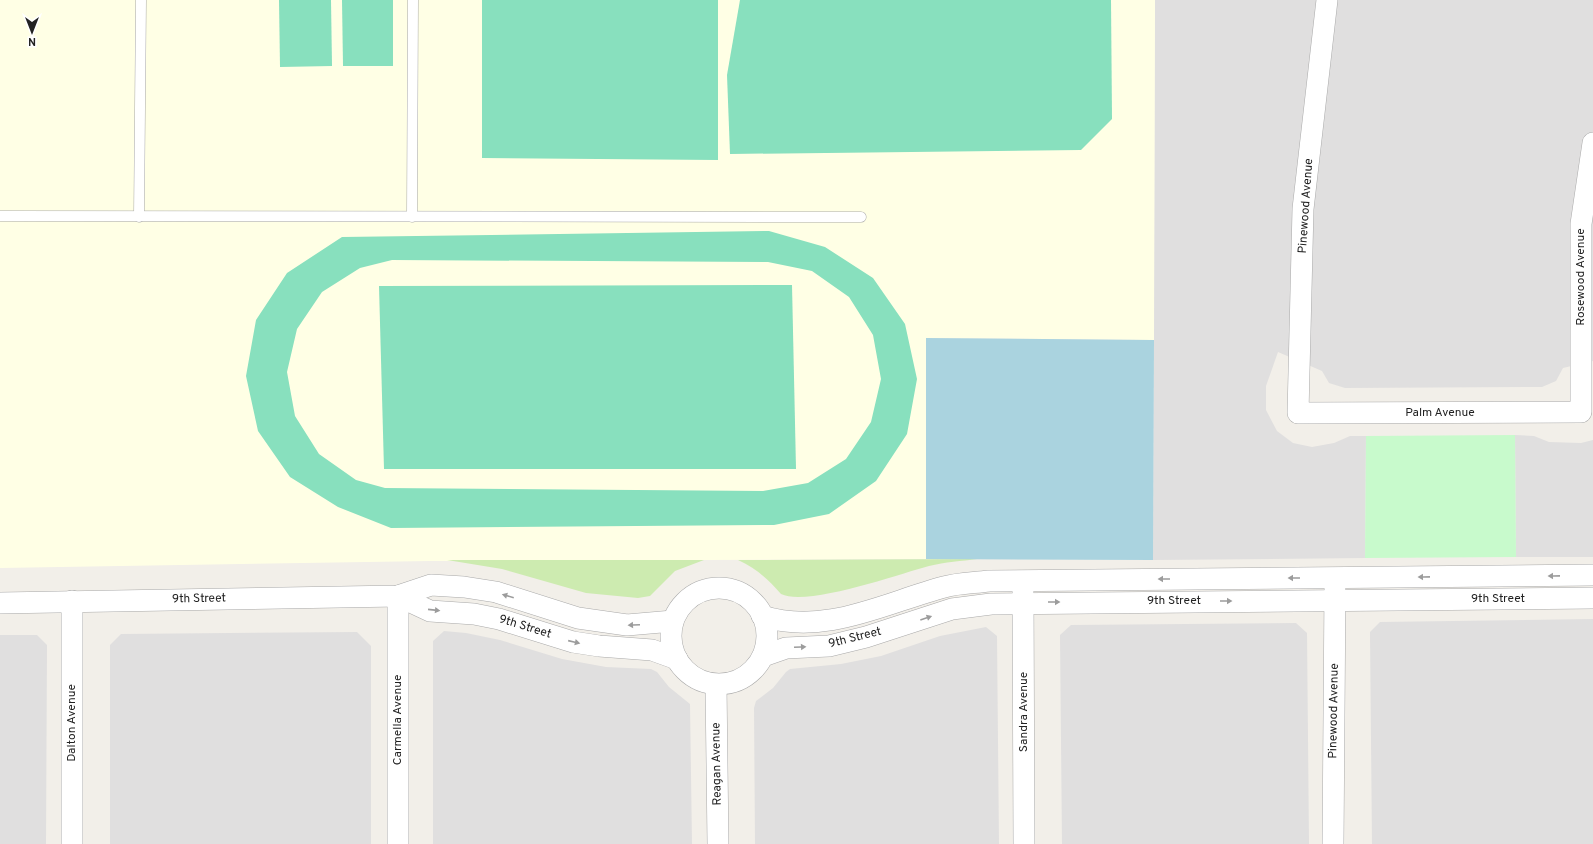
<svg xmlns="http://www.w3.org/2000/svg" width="1593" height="844" font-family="Overpass,sans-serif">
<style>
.residential{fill:#e0dfdf}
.education{fill:#ffffe5}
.grass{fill:#cdebb0}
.park{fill:#c8facc}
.pitch{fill:#88e0be;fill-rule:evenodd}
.water{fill:#aad3df}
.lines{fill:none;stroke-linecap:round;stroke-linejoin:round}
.lane-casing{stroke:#a9a9a9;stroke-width:11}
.street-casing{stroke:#a9a9a9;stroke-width:22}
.lane{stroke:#fff;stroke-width:10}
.street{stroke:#fff;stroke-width:21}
.oneway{fill:#9c9c9c}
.labels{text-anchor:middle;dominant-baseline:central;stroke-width:3;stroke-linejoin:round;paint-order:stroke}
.street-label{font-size:12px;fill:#222;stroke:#fff}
</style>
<rect width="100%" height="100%" fill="#f2efe9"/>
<!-- residential -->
<g class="residential">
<path d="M1155,0H1593V361L1563,368L1556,381L1542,387L1345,388L1329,383L1322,371L1278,352L1266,386V410L1277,431L1293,443L1312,447L1334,443L1350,436H1366L1365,558L1153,560Z"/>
<path d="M1515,435L1534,436L1549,442L1581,443L1593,440V557H1516Z"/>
<path d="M1593,619V844H1372L1370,632L1380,622Z"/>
<path d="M1296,623L1307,633L1309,844H1062L1060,635L1071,625Z"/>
<path d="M986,627L997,636L999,844H755L754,708L756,701L773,688L786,672L790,669L841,664L881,656L940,636Z"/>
<path d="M444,631L466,633L500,640L562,659L606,667L651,669L657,672L669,687L690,704L692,844H433V641Z"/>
<path d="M357,632L371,646V844H110V645L121,634Z"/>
<path d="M0,635H37L47,645L46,844H0Z"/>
</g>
<!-- education -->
<path class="education" d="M0,0H1155L1154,340L926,338V559L431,561L0,568Z"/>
<!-- grass -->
<g class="grass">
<path d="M977,559C962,561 945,562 929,566C899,574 807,607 781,594C768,579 757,569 738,560Z"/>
<path d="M447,560H704L675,571L650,596L638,598L586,593L502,569Z"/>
</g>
<!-- park -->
<path class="park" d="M1515,435L1516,557L1365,558L1366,436Z"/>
<!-- pitch -->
<g class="pitch">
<path d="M279,0H331L332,66L280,67Z"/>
<path d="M342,0H393V66H343Z"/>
<path d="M482,0H718V160L482,158Z"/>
<path d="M740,0H1111L1112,119L1081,150L730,154L727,75Z"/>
<path d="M769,231L825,247L873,278L905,324L917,379L907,434L876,481L829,514L774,525L391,528L338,507L290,477L258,431L246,376L256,320L287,273L342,237ZM392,260L768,262L812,271L849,297L873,335L881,379L871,422L846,459L808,483L763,491L385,488L356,480L319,454L295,416L287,372L297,329L322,292L360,268Z"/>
<path d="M792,285L796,469H384L379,286Z"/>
</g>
<!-- water -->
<path class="water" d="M926,338L1154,340L1153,560L926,559Z"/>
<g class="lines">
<!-- lane casing -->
<g class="lane-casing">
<g id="lane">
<path d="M0,216L861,217"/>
<path d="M139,217L141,0"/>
<path d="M412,217L413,0"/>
</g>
</g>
<!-- street casing -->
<g class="street-casing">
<g id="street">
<path d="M1327,0L1303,209L1298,413L1581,412V224L1593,143"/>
<circle cx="719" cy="636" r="48"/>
<path d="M1023,589L1024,844"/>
<path d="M398,596L430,611L474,614L499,619L573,642L599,646L652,650L677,659"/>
<path d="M72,601V844"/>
<path d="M0,603L398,596L431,585L464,587L496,592L578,618L627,625L673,621"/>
<path d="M762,616C825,636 884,603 944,587C958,583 974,583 989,581L1593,575"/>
<path d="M763,656L786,648L829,646L866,637L952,609L991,604L1593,598"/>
<path d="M716,685L718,844"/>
<path d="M398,844V596"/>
<path d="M1333,844L1335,587"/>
</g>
</g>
<!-- lane -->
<use href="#lane" class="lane"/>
<!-- street -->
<use href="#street" class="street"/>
</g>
<!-- one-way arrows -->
<defs><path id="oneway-solid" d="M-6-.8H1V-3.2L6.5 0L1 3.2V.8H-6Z"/></defs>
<g class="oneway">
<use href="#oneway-solid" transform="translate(1554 576) rotate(179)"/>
<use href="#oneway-solid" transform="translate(1424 577) rotate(179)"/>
<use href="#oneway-solid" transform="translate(1294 578) rotate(180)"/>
<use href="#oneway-solid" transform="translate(1164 579) rotate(180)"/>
<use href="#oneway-solid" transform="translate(508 596) rotate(-164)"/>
<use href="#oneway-solid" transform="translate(1226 601)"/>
<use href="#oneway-solid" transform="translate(1054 602)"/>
<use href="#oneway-solid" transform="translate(434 610) rotate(6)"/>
<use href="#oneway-solid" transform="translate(926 618) rotate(-19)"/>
<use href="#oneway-solid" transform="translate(634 625) rotate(177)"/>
<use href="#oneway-solid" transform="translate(574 642) rotate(13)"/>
<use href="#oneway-solid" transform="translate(800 647) rotate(-3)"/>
</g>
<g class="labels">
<!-- street labels -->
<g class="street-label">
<text transform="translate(1306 206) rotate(-86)">Pinewood Avenue</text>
<text transform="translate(1581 277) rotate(-90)">Rosewood Avenue</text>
<text x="1440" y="413">Palm Avenue</text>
<text transform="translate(199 599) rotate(-1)">9th Street</text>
<text x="1498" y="599">9th Street</text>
<text x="1174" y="601">9th Street</text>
<text transform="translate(525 627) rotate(17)">9th Street</text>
<text transform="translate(855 638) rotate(-14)">9th Street</text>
<text transform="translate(1334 711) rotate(-89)">Pinewood Avenue</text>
<text transform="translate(1024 712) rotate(-90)">Sandra Avenue</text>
<text transform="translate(398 720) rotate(-90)">Carmella Avenue</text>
<text transform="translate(72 723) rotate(-90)">Dalton Avenue</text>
<text transform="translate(717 764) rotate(-91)">Reagan Avenue</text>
</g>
</g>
<!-- north arrow -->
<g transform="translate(32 32) rotate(180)" stroke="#ffffff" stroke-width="3" paint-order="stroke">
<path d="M0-3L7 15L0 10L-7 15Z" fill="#222222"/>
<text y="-6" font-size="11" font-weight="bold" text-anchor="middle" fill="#222222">N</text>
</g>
</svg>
